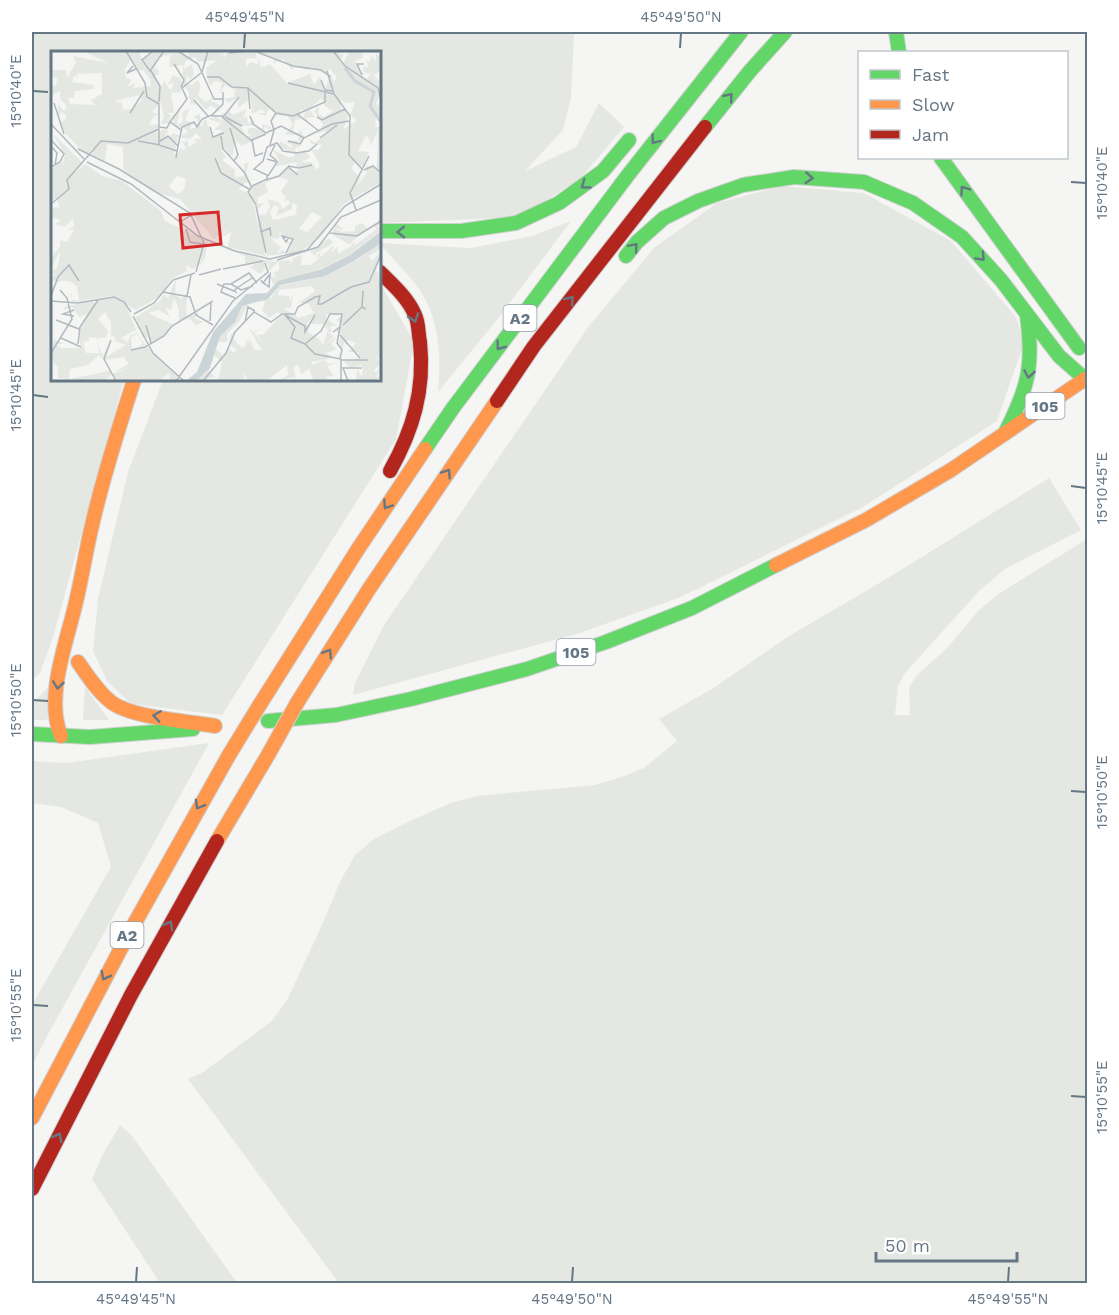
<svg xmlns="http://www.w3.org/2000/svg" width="1119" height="1315" font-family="'Work Sans',sans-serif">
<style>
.green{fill:#e5e8e2}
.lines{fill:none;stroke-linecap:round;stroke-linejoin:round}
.fast-casing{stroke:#d1d1d2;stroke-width:16}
.slow-casing{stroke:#d1d1d2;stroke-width:16}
.jam-casing{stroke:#d1d1d2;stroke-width:16}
.fast{stroke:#63d668;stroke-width:14}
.slow{stroke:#ff974d;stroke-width:14}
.jam{stroke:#b3261e;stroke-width:14}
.slow-bridge-casing{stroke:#d2d3d3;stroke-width:16;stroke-linecap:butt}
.slow-bridge{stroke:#ff974d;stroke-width:14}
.oneway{stroke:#657685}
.ticks{fill:none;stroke:#657685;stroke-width:2}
.labels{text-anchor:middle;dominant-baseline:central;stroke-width:6;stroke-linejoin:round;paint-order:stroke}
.shield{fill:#fff;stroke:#939faa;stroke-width:1.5}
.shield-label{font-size:16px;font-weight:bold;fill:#657685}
.inset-river{fill:none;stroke:#cbd4d6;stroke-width:3}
.inset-road{fill:none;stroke:#b2bac1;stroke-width:1.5}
.view{fill:#d62828;fill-opacity:0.15;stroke:#d62828;stroke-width:3}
.inset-edge{fill:none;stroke:#657685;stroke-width:3}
.neatline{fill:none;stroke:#657685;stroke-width:2}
.ticks-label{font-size:15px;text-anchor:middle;fill:#657685}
</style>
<rect width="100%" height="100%" fill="#f5f5f4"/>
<!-- green -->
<g class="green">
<path d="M32,32H574L571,98L563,130L525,171L576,147L599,103L624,127L580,179L519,217L380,223V52H52V380H124L53,637L40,673L32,680Z"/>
<path d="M782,186L864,193L951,241L1016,317L1024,343L997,421L863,507L681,597L580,633L353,695L355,683L384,625L589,326L655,247L717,203Z"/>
<path d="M571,221L496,321L438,392C441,361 440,325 424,297C413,277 393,261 380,243L471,248L532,236Z"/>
<path d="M380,283L414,342L396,439L222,715L131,704L107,681L93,651L98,599L128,472L163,380H380Z"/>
<path d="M1049,478L1081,530L1005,569L980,590L905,673L898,686L895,715H910L909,688L916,676L947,648L979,610L1000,593L1087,539V1283H339L188,1079L202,1073L272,1021L287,1000L317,936L342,878L355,855L374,839L412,820L451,803L477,796L595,785L624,776L644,768L677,741L659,719L712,689L789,636L888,578Z"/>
<path d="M50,685L48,720H32V704Z"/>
<path d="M85,687L109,720H83Z"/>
<path d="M209,743L46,1038L32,1066V1005L111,867L98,823L61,807L32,803V761L66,763Z"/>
<path d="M120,1125L132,1136L237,1283H160L92,1179L103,1154Z"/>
</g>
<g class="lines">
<!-- fast casing -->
<g class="fast-casing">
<g id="fast">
<path d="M896,32L899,52"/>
<path d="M705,127L750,71L785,32"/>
<path d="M941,158L1079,348"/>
<path d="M380,231H461L516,223L559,203L603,171L629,140"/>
<path d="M626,256L637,242L664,218L698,201L743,185L794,177L864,182L913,203L962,237L1001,280L1059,356L1085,379"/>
<path d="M1005,433C1028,388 1034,366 1027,316"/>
<path d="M425,449L453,408L628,175L741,32"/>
<path d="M268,721L336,715L411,699L527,669L606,642L692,608L776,565"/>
<path d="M32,734L90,737L193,729"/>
</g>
</g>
<!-- slow casing -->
<g class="slow-casing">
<g id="slow">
<path d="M776,565L866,520L951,470L1085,379"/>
<path d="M78,662C88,676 97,691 111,702C132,718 187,721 215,726"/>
<path d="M297,703L369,589L497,401"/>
<path d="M259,706L358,549L425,449"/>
<path d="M61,736C45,698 66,644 75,606C82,578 86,549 93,521C104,473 119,427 134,380"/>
<path d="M217,841L268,755"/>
<path d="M32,1118L128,935L229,755"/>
</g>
</g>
<!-- jam casing -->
<g class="jam-casing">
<g id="jam">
<path d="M380,272C393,285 408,298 415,315C419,323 418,333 420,342C425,390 413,430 390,471"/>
<path d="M497,401L534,346L705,127"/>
<path d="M32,1189L131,995L217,841"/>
</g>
</g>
<!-- fast -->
<use href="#fast" class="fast"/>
<!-- slow -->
<use href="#slow" class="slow"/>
<!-- jam -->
<use href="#jam" class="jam"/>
<!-- slow-bridge casing -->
<g class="slow-bridge-casing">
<g id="slow-bridge">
<path d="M229,755L259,706"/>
<path d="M268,755L297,703"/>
</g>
</g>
<!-- slow-bridge -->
<use href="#slow-bridge" class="slow-bridge"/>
</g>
<!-- one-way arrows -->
<defs><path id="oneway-chevron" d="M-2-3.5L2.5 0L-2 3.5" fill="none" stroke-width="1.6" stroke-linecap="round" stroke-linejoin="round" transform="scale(1.5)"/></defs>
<g class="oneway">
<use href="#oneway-chevron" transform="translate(729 97) rotate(-51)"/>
<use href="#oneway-chevron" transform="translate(655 140) rotate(128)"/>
<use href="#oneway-chevron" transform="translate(809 178) rotate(4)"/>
<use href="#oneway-chevron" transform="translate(585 185) rotate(144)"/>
<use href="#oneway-chevron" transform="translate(964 190) rotate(-125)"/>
<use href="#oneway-chevron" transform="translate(401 232) rotate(179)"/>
<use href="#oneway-chevron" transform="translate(634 247) rotate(-50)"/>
<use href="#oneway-chevron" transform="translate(981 257) rotate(47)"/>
<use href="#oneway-chevron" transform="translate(570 300) rotate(-52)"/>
<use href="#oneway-chevron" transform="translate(414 318) rotate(71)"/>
<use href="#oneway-chevron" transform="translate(500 346) rotate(127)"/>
<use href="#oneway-chevron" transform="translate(1029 374) rotate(99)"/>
<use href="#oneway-chevron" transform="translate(447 473) rotate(-56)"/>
<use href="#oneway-chevron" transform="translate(387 505) rotate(124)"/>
<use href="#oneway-chevron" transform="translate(328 653) rotate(-58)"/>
<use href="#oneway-chevron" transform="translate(58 685) rotate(97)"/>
<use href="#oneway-chevron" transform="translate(157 716) rotate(-172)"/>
<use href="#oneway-chevron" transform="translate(199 805) rotate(120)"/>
<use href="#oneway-chevron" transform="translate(169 925) rotate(-61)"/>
<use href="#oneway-chevron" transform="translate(105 976) rotate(117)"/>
<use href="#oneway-chevron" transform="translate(58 1137) rotate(-63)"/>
</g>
<!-- ticks -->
<path class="ticks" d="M244,48L245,33M680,48L681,33M33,91L48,92M1071,182L1086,183M33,395L48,397M1071,486L1086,488M33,700L48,701M1071,791L1086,792M33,1005L48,1006M1071,1096L1086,1097M136,1282L137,1267M572,1282L573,1267M1008,1282L1009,1267"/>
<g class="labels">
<!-- shield labels -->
<g class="shield">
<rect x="503.5" y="305" width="33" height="26" rx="4.5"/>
<rect x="1025.5" y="393" width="39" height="26" rx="4.5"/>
<rect x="556.5" y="639" width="39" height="26" rx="4.5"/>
<rect x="110.5" y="922" width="33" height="26" rx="4.5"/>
</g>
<g class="shield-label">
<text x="520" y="318">A2</text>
<text x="1045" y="406">105</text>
<text x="576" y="652">105</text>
<text x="127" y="935">A2</text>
</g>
</g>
<!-- overview -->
<g transform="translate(51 51)">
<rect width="330" height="330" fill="#f5f5f4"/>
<path d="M32,0H88L91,8L104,0H112V7L113,1L129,0L138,7L137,0L170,1V6L172,0L173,8L176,0H296L287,3L293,4L288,9L292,14L298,0H312L311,7L304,10L311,22L316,23H311L314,29L324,19L319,23L311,20L314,15L318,17L315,9L319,11L320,5L325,10V2L330,8V19L323,24L330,32V49L328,46L325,53L330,55V72L325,67L324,76H330V131L293,153L268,188L248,201L215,205L216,200L212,190L214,205L177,196L180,181L164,190L179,177L163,188L129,148L100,140L72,118V96L56,93L54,110L42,104V97L37,103L29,98L14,82L7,68L12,71L16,65L10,61L7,67V53L13,60L16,55L9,48V40L0,45V34H4L7,28L0,24V19H15L16,27L25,11L22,5L57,12ZM204,0L223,8L222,12L232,8L241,19L243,16L257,19L261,16L277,25L278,17L286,26L283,31L281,27H278L274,38L269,25L263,34L259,23L236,32L219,13L210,17L208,6L207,13L199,11L195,17V8L206,7ZM120,3L118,16L132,14V22L128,23L133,28L131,32L129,27L122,24L116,34L122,31L121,38H118L113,29L111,36L103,25L108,23L107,19L106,16L103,20L106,7ZM144,6L147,11L166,9L155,17L156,26L159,35L164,30L171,32L168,44L174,34L184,39L183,46L173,48L178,52L188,45L187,57L200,47L201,63L211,58L214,62H207L214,65L219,57L225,64L236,65L242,73L234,84H249L247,88L250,93L253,86L249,78L248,82L242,80L244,69L250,68L249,59H255L251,69L257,70L255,67L264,66L258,58L271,47L274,55L282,60L273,66L267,63L268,55L263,60L272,73L270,77H277L267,81L270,84L269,81L279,80L264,92L257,87L261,93L271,94L267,99L260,98L269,114L266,119L260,111H249L259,107L254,99L245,102L244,97L250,95L245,89L233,91L241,94V97L229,90V94L227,91L219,94L227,92L230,97L244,102L243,106H237L222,99L228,109L223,116L246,111L245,117H251L243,122L236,116L227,126L238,129L230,140L235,147L232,151L237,149L239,152L232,158L228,151L216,148L219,155L215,163L208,164L207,175L203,155L197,142L188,138L195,131L199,133L198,144L207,158L213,152L207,153L206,147L217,141L214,132L226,126L199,136L200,131L195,124L201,129L207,128H200L195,122L198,111L193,113L194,125L184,126V119L171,109L175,106L170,99L174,97L178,105L182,104L183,92L187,93L184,88L191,95L214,83L213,75L218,79L220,76L211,73V77H198L196,83L201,84L195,86L190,75L204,74L203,69L197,73L196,65L192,67L196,58L182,64L178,60L172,63L171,59L172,70L165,66L157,68L170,72L163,79H172L162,86L154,67L151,74L154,73L149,75V63L142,66L146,68L147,76L139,78L141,72L134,69L138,58L131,61L132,71L126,74L129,59L121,65L123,74L129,79L130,74L137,81L130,85L122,82L119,86L124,93L116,86L112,87L117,81L115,77L105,82L108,73L98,74L103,65L109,64L101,61L110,51L113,66L109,73L118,72L120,65L116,62H123L120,42L130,41V31L138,41V46H131L139,48V57L140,52L144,54V47L155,59L160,54L168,61V53L160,50L162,46L154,51L147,44L150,35L147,29L141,34L135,33L136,24L139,29L143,23L141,13L133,18L134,10ZM81,7L87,20L92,19L99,28L100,35L83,37L84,32L76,36L81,29L75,27L74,18ZM51,22V43L40,49L44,54L19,53L17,47H23L24,40L43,38V34L21,31L23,25L28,26L25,23ZM89,44L91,49L80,58L72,59L71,52L63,50ZM290,48L293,52L304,51L299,64L305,68L299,83L303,71L292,79L297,66L294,59L290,61ZM327,80L326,116L315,115L316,122L305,135L309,127L300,117L304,111L312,116L318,101L307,100L314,86L317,85V91L319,84V96ZM145,82L151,88H142L146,91L138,96L136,88L134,92L130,89L135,97L132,100L130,96L126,104L123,103L127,86L139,88ZM126,125L135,128L133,139L126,143L118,135ZM241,152L246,154L245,164L222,169L219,161L223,154L228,156L225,165L241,158ZM261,161L271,166L256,181L248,178ZM229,180L232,187L240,186L242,191H235L240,195L236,202L231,199L225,204L230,196L220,188L228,187ZM2,83L31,111L19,126L34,113L51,125L71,130L110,160L114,170L152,188L153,192L138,189L153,193L148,215L142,218L135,214L136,220L120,228L108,246L85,259L60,245L21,251L20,242L10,241L21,242V249H28L26,236L19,230H10L6,232L3,238L0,241L1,237L7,231L0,229L4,223L0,221L6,217L9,205L8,201L1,217L0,205L9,196V189L16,191L23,179L15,178L23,176L22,167L14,176L4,173L10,169L0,166L2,156L9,157L6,147L0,150V117L12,111L14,104ZM330,170L326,177L330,175V179L298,204L274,216L222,233L219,224L226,227L222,222L228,219V210L217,221L218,213L213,211L214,218L209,223L199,216L212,209L194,215V205L157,191L154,206L149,215L153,189L213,209L215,208L222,209L215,211L238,209L241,212L242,207L251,204L250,214H260L268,207L259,201L278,187L282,192L264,203L266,205L270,200L268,207L283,194L280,202L286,196L287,203L299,196L304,190L303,195L326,178L322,175L303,188L299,194L282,184L284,183L282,180L284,175L285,172L293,179L283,177L291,181L304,180V175L311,172L317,178ZM330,191V198L318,205L321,210L330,200L325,220L330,224V308L323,303L330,311L323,320L325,322L330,317L325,326L330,325L323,330H305L306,319L311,325L312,317L310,314L300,317L293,310L309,307L307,301H297L305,292L297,289L294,294V289L291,299L287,291L291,284L285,280L289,272L285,269L291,264L275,263V268L286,275H279L281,281H276L283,285L276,293L286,285L280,293L286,298L275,302L279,304L277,308L260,311L261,314L273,309L278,313L288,311L276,315L283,325L275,326L278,330H263L258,318L250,323L247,313L243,316L245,330L243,326L227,330L237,324L236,314L218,328L197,330L194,322L192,330H167L171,311L163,304L158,320L164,326L145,330L159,317L169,285L193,253L220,247L228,235L274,225L306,209ZM261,235L264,240L248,252H257L263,262L248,267L232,257H240L242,243L239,250L238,245L227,244L228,239ZM208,249L214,251L211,259L218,267L227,261L230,264L213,283L206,284L213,294L203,282L211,278L202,281L197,275L211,300L203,298L197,284L199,291L194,289L196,293L191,297L181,286L186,277L179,285L178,293L186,299L182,302L178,297L172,305L165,298L167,291H176V283L189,269L197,253ZM265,263L260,273H272L277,279L272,294L267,287L264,303L267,287L257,281L256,272ZM125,227L124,243L130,248L136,242L135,266L149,261L143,267L153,271L145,274L138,267L128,271V259L123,247L120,259L114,256L119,266L108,259L97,262L121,273L113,285L100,291L98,286L92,287L84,267L109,250L113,243L117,248ZM61,246L75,254L85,279L70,287L77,291L79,285L86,282L94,294L85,297L92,293L86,283L80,287L81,299L96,296L127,324L124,330H119L118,322L108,330H64L61,324L52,330H40L47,326L38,330L7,327V316L0,309L3,288L13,293H4L10,297H30L28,281L36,263L28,266L22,257L12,259L13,256L42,249L45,254L47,248ZM54,261L60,271V286L63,284L64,290L75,294L53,307L59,288L52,305L45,288L55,286L57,280L47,268ZM38,286L45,287L49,302H35L32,291L38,290ZM48,304L54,309L73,306L78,313L64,320L78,317L60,323L57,314L58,319L49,322L18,328L19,318L37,314Z" fill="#e5e8e2" fill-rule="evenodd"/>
<path d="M330,180V192L303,210L274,225L229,234L217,248L191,255L184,271L169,285L159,317L145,330H135L146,321L162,281L195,243L216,242L227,230L271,218L299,204Z" fill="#cbd4d6"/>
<path class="inset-river" d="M294,17L304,30L323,41L319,55L330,71"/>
<path class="inset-road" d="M102,0L91,9L99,20L113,0M127,0L147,13L163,48H172M203,0L242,15L270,19L280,26M282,0L294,15L327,37L330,49M178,2L198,0M123,13L133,29L130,36M82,15L76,22L85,18M100,20L109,35L108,51M276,20L283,43L299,65L298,104L312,119M151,21L157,0M311,24L306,13H313M156,26H168L181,36L197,37L199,58M270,29L274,39L282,40M237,32L283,43M197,37L225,62L242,65L274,51V42M143,49L157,65M3,52L13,83M79,62L93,40M246,63L268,80M161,65H173L188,46M199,65L202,73L215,82M171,66L201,90M174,66L191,75M266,66L271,69L294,58M119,71L136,48L131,37L150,22M0,73L33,108M108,76L116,77L119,71L130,79M159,76L162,86L173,82M179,77L187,104L183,110M108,79V94L126,100L125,107M215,82L230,75L253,87L281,73L298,70M170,85L172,98L193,121L200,135M269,87L286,74M0,89L13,103L9,111L0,116M87,90L109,94M109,90L117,85L127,95M237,90L249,93L253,87M219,94L223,79L220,70L225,62M224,94L219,104L226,110M0,95L6,102L4,114M27,98L68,118L139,162L153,192L145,221M126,100L131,76L143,71L146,76L151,68L161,64L172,53V41M212,102L204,105L201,89L215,83M164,107L170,122L198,138M216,108L226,111L217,125M36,111L80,133L147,185L184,200L219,208L256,199L294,155L330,133M237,115L248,117L261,114M313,119L322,115L330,122M215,129L228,125L237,116L247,124M0,153L18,138L16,129L50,90L77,92L108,78V53L96,46L94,32L75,0M205,154L197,141L201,135L216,128V124L203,118L212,110L216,96L226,92L232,100L245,102L258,100L266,93M205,155L215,202M305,159L299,142L318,105M124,168L131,170L140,164M135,178L139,191L153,193M209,181L219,177L220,185M279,182L306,185L330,170M235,202L242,188L231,185L235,191L237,188M226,209L267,196L290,166L330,149M172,218L212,210M148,224L170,218M210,229L211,231L212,232L214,233L218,236L219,223L212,232M166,233L183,240M180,233L190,239L202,235M312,240L311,256L315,258M112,241L139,246L145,264M186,242L183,240L186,237L201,227M0,245L7,226L18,214L28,230M136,245L140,224M184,247L170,241L173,233H180L198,222L206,232M0,250L26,252L63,246L73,251L80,261M83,263L103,252L122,229L144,222M231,263H244L247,256L264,246L269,245L267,253H271L300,236L318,231L330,204M145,264L162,274M234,264L254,275V281L264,264M234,264L244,276L240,287L254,293M23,265L12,263L23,259M82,265L102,302L133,330M5,269L28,278M159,270L160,252M194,271L197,256L204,260M95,274L100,292M292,274L311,256M289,276L291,263H279L270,280L254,293L264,303L290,308V330M282,281L289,276L286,292L291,299L289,307M289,284L309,307M10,287L30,296M60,289L53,308L65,330M27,293L29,276L47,249M80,299L94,296L113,285L121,275L162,250M0,302L21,268L16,247L9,239M290,309H317M125,330L182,250L217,221L214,212M152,330L175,302L184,281L203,261L220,271L231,263M297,330L292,317H311"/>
<path class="view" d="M167,161L170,193L132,197L129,164Z"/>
<rect width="330" height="330" class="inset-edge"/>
</g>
<!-- border -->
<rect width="1119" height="1315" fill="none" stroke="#ffffff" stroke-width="66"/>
<!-- legend -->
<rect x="858" y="51" width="210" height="108" fill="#ffffff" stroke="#c1c8ce" stroke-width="1.5"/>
<rect x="870" y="70" width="30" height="9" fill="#63d668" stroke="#c1c8ce" stroke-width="1.5"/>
<text x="912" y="81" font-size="18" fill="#657685">Fast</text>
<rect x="870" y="100" width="30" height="9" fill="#ff974d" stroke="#c1c8ce" stroke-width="1.5"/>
<text x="912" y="111" font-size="18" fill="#657685">Slow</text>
<rect x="870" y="130" width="30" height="9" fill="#b3261e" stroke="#c1c8ce" stroke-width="1.5"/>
<text x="912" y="141" font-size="18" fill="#657685">Jam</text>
<!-- scale -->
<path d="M876 1252v9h141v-9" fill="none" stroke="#657685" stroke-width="3"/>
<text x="885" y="1252" font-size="18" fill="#657685" stroke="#ffffff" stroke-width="4.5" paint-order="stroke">50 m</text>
<rect x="33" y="33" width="1053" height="1249" class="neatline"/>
<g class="ticks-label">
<text x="245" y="22">45°49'45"N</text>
<text x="681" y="22">45°49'50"N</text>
<text transform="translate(16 91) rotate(-90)" y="5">15°10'40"E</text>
<text transform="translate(1102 183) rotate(-90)" y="5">15°10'40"E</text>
<text transform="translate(16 395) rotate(-90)" y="5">15°10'45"E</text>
<text transform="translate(1102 488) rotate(-90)" y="5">15°10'45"E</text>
<text transform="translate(16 700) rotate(-90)" y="5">15°10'50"E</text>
<text transform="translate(1102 792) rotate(-90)" y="5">15°10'50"E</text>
<text transform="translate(16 1005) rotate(-90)" y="5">15°10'55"E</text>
<text transform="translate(1102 1097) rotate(-90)" y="5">15°10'55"E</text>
<text x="136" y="1304">45°49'45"N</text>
<text x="572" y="1304">45°49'50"N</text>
<text x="1008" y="1304">45°49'55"N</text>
</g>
</svg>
